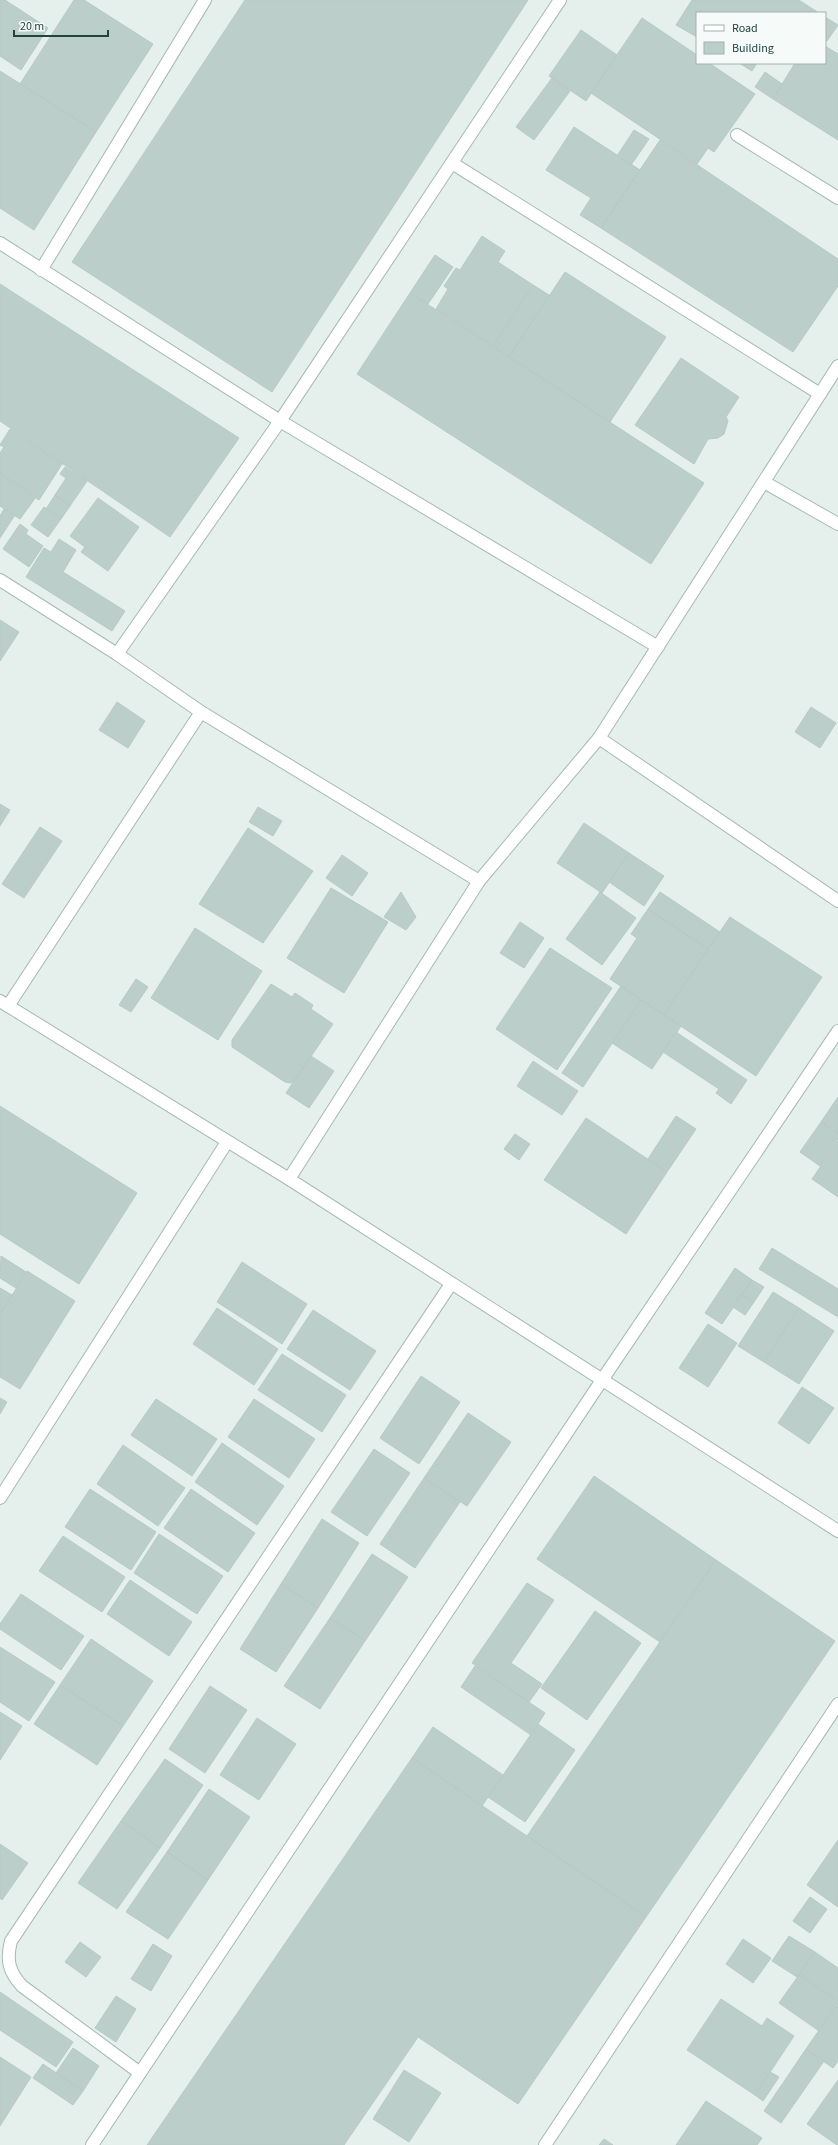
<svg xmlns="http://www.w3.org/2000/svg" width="838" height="2145" font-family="'Source Sans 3',sans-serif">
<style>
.building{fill:#bccec9;stroke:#b6cac5}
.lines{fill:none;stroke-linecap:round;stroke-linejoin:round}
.minor-casing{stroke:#a6b9b5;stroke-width:14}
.minor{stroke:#fff;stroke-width:12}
</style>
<rect width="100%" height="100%" fill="#e5f0ec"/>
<!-- building -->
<g class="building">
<path d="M0,0H5L48,28L21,70L0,56Z"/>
<path d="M74,0H84L153,44L96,132L20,84Z"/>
<path d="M245,0H528L272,392L72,262Z"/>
<path d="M692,0H799L808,6L803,13H697V37L676,25Z"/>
<path d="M808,6L819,13H803Z"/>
<path d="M825,17L838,25L827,41L825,39Z"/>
<path d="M642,18L697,55V63H709L755,94L714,152L708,148L697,164L591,93Z"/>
<path d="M581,30L617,55L586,101L549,76Z"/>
<path d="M825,46L838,54V140L773,99L795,63H825Z"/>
<path d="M739,63H757L752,71Z"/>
<path d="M0,71L96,132L34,230L0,208Z"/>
<path d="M765,72L782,84L773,99L755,87Z"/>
<path d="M552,78L570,91L534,140L516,127Z"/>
<path d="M574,127L640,170L601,228L580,215L591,198L546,170Z"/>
<path d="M634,130L649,139L631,165L617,156Z"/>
<path d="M660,140L838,259V286L793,352L601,228Z"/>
<path d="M482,236L505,251L498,262L533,285L493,346L436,309L448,289L444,286L456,268L460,270Z"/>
<path d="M435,255L453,267L428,304L410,293Z"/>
<path d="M565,272L666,337L610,422L509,357Z"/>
<path d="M0,284L239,438L170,537L0,421Z"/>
<path d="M533,285L549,295L509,357L493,346Z"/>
<path d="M410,293L704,483L651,564L357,374Z"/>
<path d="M681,358L739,397L726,417L728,421L724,434L718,438L708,439L694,464L635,425Z"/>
<path d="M10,429L62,464L39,500L0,473V453L4,447L0,445Z"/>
<path d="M65,467L87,481L70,506L55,495L66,478L60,474Z"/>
<path d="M0,473L36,497L20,519L0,506Z"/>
<path d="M55,495L70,506L61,519L46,509Z"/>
<path d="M98,498L139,527L108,571L81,552L85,547L70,536Z"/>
<path d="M44,507L61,519L48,537L31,525Z"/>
<path d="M4,509L15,515L0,538V516Z"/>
<path d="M20,524L28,530L26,534L43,546L29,567L3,549Z"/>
<path d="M59,539L76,550L63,572L125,611L112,631L26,577L44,548L51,552Z"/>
<path d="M0,620L19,632L0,661Z"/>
<path d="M117,702L145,721L128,748L99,730Z"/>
<path d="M811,707L836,723L820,748L795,732Z"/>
<path d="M0,804L10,810L0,826Z"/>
<path d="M258,807L282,821L273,836L249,822Z"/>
<path d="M584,823L629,853L602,893L557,863Z"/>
<path d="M40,827L62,841L24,898L2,884Z"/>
<path d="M248,828L313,871L263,943L199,904Z"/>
<path d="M629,853L664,876L644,906L609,882Z"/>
<path d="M342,855L368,873L352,896L326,878Z"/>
<path d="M331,888L388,922L344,993L287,958Z"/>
<path d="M401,892L416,917L406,930L384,917Z"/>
<path d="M600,892L636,918L602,965L566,939Z"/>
<path d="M660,892L720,932L708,949L648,909Z"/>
<path d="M648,909L708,949L664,1015L610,979L637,938L631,934Z"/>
<path d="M730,917L822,977L756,1076L664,1015Z"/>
<path d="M520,922L544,938L524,968L500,953Z"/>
<path d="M195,928L262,971L218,1040L151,998Z"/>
<path d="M550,948L612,988L557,1070L496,1029Z"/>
<path d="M136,979L148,987L131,1012L119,1005Z"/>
<path d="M271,984L292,997L295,993L313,1005L311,1009L333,1024L295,1080L291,1083L285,1082L232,1047V1040Z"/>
<path d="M621,986L641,1000L583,1087L562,1073Z"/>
<path d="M641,1000L681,1026L652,1069L612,1043Z"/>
<path d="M676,1032L747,1080L731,1104L716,1093L719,1089L663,1052Z"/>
<path d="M311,1056L334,1071L309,1108L286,1093Z"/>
<path d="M533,1061L578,1091L562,1115L517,1086Z"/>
<path d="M838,1097V1134L821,1122Z"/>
<path d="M0,1106L137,1193L79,1284L0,1234Z"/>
<path d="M676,1116L696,1129L667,1172L648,1159Z"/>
<path d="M586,1118L667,1172L626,1234L544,1180Z"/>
<path d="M821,1122L838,1134V1139L820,1166L800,1152Z"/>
<path d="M515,1134L530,1144L519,1160L504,1149Z"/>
<path d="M838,1141V1197L812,1179Z"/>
<path d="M772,1248L838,1289V1317L759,1269Z"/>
<path d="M1,1256L26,1272L16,1288L0,1278Z"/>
<path d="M242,1262L307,1304L282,1344L217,1302Z"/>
<path d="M735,1268L752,1280L722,1324L705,1313Z"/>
<path d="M27,1271L75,1301L20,1389L0,1377V1315Z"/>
<path d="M752,1280L764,1287L754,1302L741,1295Z"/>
<path d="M0,1288L12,1295L0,1314Z"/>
<path d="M773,1292L799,1308L764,1362L738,1346Z"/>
<path d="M741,1295L754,1302L745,1315L733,1307Z"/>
<path d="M217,1308L278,1349L254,1385L193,1344Z"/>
<path d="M799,1308L834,1331L799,1384L764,1362Z"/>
<path d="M313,1310L376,1351L350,1390L287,1349Z"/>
<path d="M708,1324L737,1343L708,1387L679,1368Z"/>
<path d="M282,1354L346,1395L322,1432L258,1390Z"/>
<path d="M421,1376L460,1402L419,1464L380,1438Z"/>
<path d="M802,1387L834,1408L809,1444L778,1423Z"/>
<path d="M0,1398L7,1402L0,1414Z"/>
<path d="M156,1399L217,1439L192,1476L131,1435Z"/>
<path d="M254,1399L315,1439L289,1478L228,1437Z"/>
<path d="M468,1413L511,1442L467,1506L424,1478Z"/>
<path d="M222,1443L284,1486L257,1525L195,1482Z"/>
<path d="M123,1445L185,1488L158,1526L97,1484Z"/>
<path d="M374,1449L410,1473L367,1536L331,1512Z"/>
<path d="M594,1476L716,1560L660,1642L537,1559Z"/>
<path d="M424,1478L460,1502L415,1568L380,1544Z"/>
<path d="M90,1489L156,1532L131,1570L65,1527Z"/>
<path d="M191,1489L255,1533L228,1572L164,1528Z"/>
<path d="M322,1519L359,1543L318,1608L281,1584Z"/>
<path d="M159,1534L223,1576L197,1614L134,1573Z"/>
<path d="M63,1536L125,1577L102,1612L39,1571Z"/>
<path d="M372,1554L408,1577L365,1641L330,1618Z"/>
<path d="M716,1560L835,1641L646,1917L527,1836Z"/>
<path d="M130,1580L192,1622L169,1656L107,1614Z"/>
<path d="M527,1583L554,1600L511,1663L542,1684L529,1702L472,1663Z"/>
<path d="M281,1584L318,1608L276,1672L240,1649Z"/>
<path d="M21,1594L84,1636L61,1670L0,1629V1624Z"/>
<path d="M595,1611L641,1643L587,1720L541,1688Z"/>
<path d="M330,1618L365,1641L320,1709L284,1686Z"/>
<path d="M91,1639L153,1681L123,1726L60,1685Z"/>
<path d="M0,1647L55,1682L29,1721L0,1702Z"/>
<path d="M475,1666L545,1713L531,1735L461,1687Z"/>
<path d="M60,1685L123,1726L97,1765L34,1724Z"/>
<path d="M210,1686L247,1710L205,1773L169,1749Z"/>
<path d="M0,1712L22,1726L0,1760Z"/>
<path d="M257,1718L296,1744L259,1800L220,1775Z"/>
<path d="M538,1724L575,1750L525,1822L488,1797Z"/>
<path d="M433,1727L503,1775L482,1806L412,1758Z"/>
<path d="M412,1758L646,1917L518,2104L418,2037L344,2145H147Z"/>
<path d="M165,1759L203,1785L160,1848L121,1821Z"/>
<path d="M209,1789L250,1817L208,1880L167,1852Z"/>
<path d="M121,1821L160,1848L117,1909L78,1883Z"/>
<path d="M838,1840V1907L807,1885Z"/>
<path d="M0,1844L28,1863L2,1900L0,1898Z"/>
<path d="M167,1852L208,1880L168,1939L126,1912Z"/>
<path d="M810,1897L827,1909L810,1933L793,1921Z"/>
<path d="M789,1936L815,1952L797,1977L772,1961Z"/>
<path d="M743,1939L771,1958L753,1983L726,1964Z"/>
<path d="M80,1942L101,1957L86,1977L65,1962Z"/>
<path d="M153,1944L172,1956L151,1991L131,1979Z"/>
<path d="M815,1952L838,1968V2001L799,1975Z"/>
<path d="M799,1975L838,2001L819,2031L779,2003Z"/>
<path d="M0,1992L73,2042L56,2067L0,2030Z"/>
<path d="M116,1996L136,2009L116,2042L95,2028Z"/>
<path d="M721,1999L762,2026L767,2018L794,2036L755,2095L687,2050Z"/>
<path d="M838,2003V2061L833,2068L806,2049Z"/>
<path d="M73,2048L99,2066L83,2091L56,2073Z"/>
<path d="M806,2049L824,2061L781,2123L764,2111Z"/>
<path d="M0,2057L31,2077L0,2126Z"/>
<path d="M43,2064L83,2091L73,2105L33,2078Z"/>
<path d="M404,2070L441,2093L409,2142L373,2119Z"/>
<path d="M770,2072L779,2077L763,2101L755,2095Z"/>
<path d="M838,2080V2145H837L807,2124Z"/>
<path d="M706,2101L762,2138L757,2145H676Z"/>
<path d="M604,2139L613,2145H599Z"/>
</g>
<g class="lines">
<!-- minor casing -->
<g class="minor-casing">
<g id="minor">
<path d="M737,135L838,198"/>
<path d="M452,163L820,394"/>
<path d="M0,243L280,421L658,647"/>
<path d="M41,270L205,0"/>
<path d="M764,482L838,524"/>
<path d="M0,580L117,654L201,712L479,881"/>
<path d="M117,654L280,421L560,0"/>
<path d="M599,738L838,901"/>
<path d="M0,1001L289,1179L838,1531"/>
<path d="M8,1006L201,712"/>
<path d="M289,1179L479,881L599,738L838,366"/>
<path d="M0,1498L227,1142"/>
<path d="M140,2073L22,1986C9,1972 6,1960 11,1941L451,1284"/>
<path d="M92,2145L602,1380L838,1031"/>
<path d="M545,2145L838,1704"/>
</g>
</g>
<!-- minor -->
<use href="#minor" class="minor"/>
</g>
<!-- legend -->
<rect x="696" y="12" width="130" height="52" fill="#f6fbf9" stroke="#a1b2af"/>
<rect x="704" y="25" width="20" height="6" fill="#ffffff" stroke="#a1b2af"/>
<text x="732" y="32" font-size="12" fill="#214440">Road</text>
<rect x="704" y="42" width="20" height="12" fill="#bccec9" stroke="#a1b2af"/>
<text x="732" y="52" font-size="12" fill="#214440">Building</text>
<!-- scale -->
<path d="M14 30v6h94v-6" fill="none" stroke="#214440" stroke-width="2"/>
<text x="20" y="30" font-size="12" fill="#214440" stroke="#f6fbf9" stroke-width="3" paint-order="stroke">20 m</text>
</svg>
